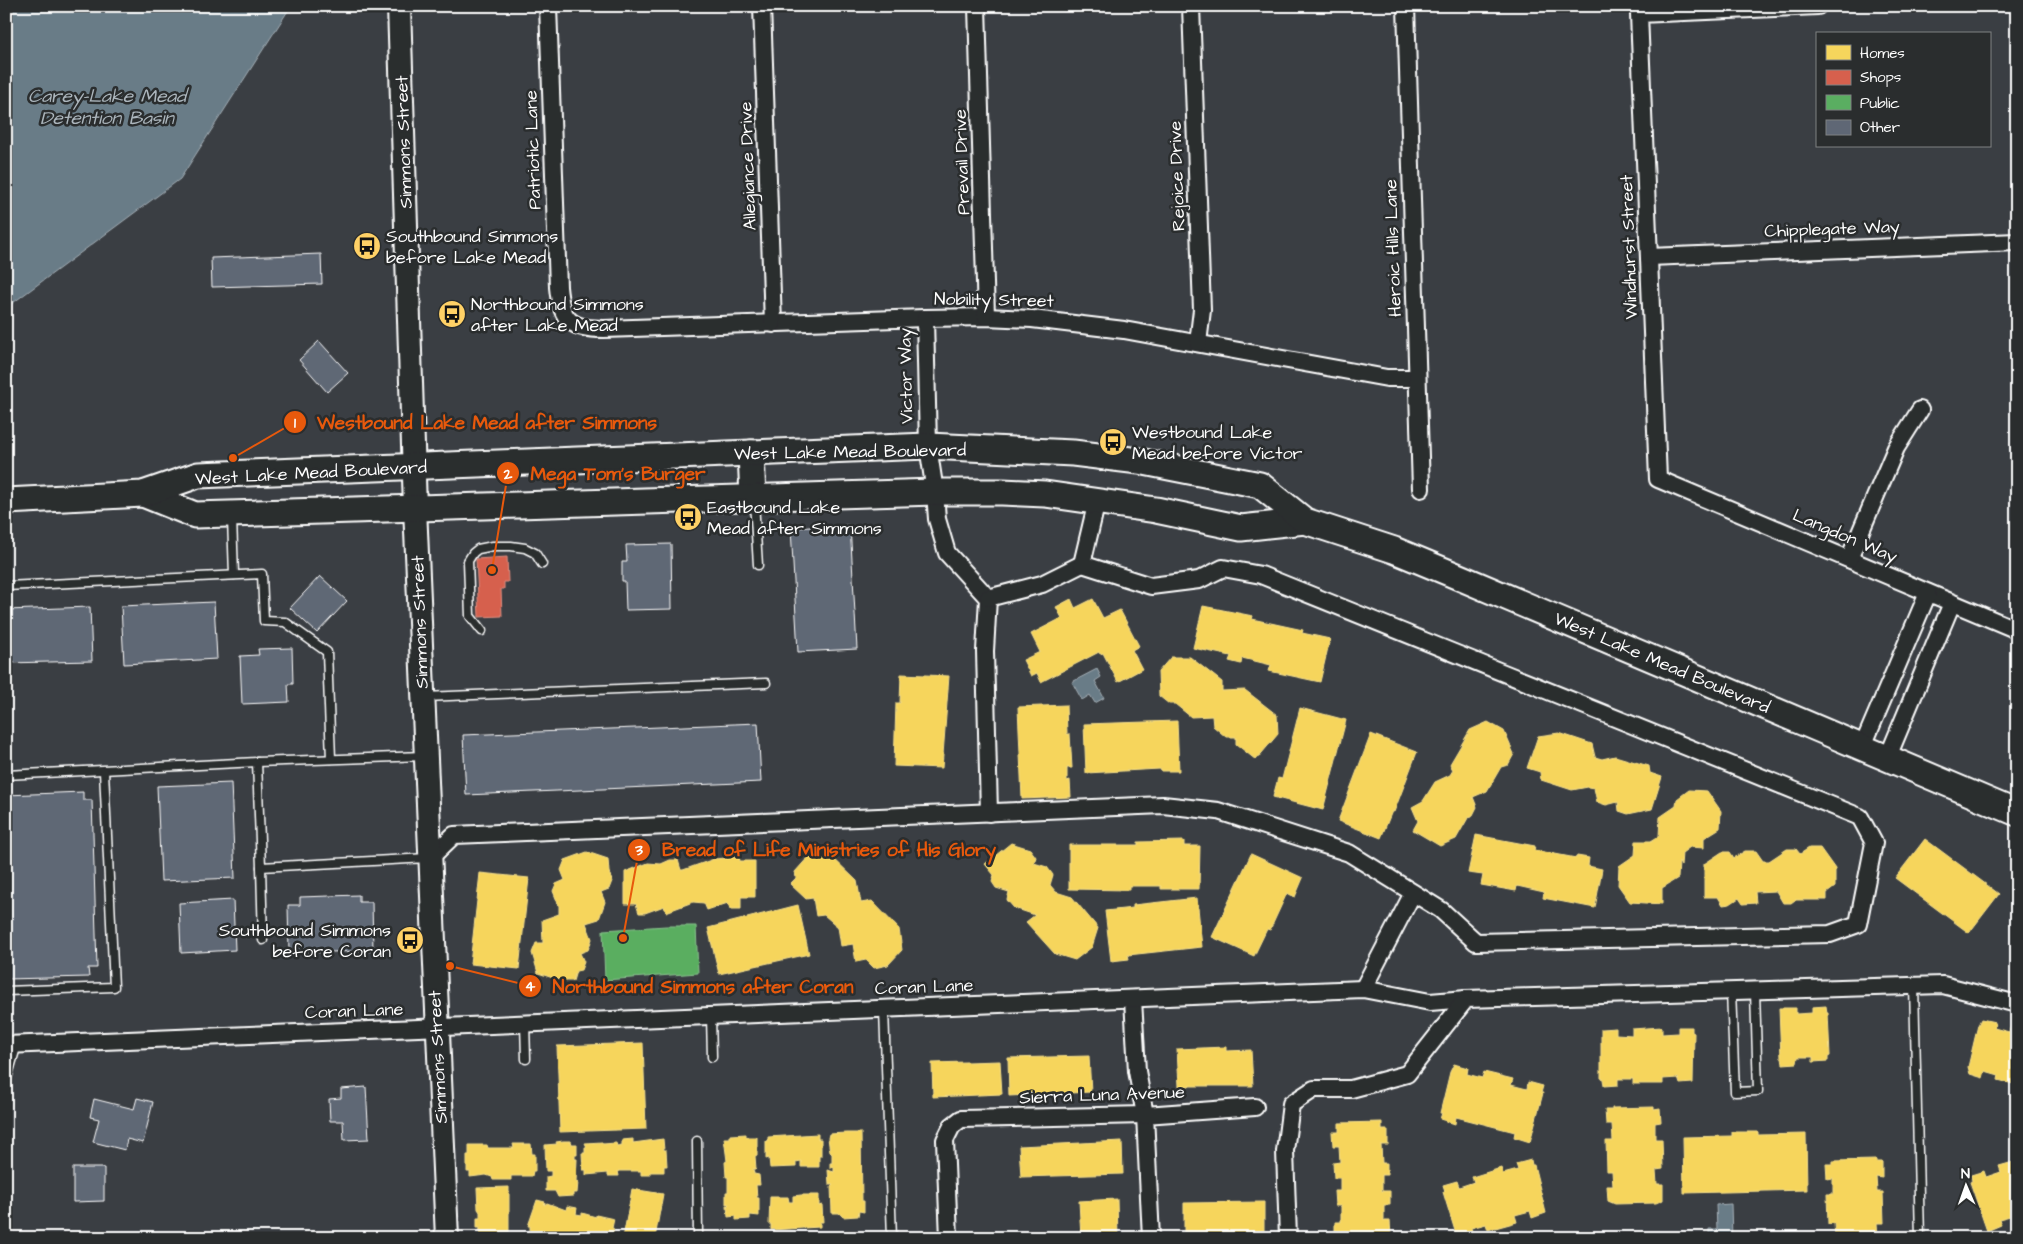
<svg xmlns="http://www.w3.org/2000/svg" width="2023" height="1244" font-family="'Architects Daughter',sans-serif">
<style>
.water{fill:#697b87;stroke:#a5b0b7}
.homes{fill:#f6d55c;stroke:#f9e28d}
.shops{fill:#d6604d;stroke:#e29082}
.public{fill:#5aae61;stroke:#8cc690}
.building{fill:#5f6775;stroke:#fff}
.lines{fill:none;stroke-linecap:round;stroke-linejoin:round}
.lane-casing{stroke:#fff;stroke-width:11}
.street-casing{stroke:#fff;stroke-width:20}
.secondary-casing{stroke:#fff;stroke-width:26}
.primary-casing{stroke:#fff;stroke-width:29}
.lane{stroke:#2a2d2e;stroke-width:8}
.street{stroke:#2a2d2e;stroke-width:16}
.secondary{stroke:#2a2d2e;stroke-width:22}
.primary{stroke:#2a2d2e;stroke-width:25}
.labels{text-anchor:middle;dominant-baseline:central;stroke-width:5;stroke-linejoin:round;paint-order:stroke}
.street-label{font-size:18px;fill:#fff;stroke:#2a2d2e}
.poi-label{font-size:18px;fill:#fff;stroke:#2a2d2e;text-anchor:start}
.water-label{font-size:19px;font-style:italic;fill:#acb6bd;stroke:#2a2d2e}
.leader{fill:none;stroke:#e8590c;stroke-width:2}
.callout-dot{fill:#e8590c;stroke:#2a2d2e;stroke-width:2}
.mark-label{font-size:15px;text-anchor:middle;font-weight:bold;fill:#fff}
.callout-label{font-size:19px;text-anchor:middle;font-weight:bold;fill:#e8590c;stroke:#2a2d2e;stroke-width:5;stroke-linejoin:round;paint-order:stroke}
</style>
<rect width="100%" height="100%" fill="#3a3e43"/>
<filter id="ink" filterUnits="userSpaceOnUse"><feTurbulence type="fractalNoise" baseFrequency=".02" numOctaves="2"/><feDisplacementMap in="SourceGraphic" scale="10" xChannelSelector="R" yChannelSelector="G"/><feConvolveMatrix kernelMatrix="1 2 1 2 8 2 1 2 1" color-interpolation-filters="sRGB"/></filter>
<g filter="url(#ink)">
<!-- water -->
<g class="water">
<path d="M6,6H291L180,179L6,308Z"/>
<path d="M1097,669L1101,677L1095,681L1104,698L1095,703L1090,695L1082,700L1072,682Z"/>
<path d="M1731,1204L1732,1238H1709V1229H1717L1716,1205Z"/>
</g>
<!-- homes -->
<g class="homes">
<path d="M1071,599L1075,608L1093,599L1103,618L1120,610L1139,646L1132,650L1142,669L1118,682L1103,653L1100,654L1099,652L1041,682L1037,673L1031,676L1023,660L1040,652L1031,634L1062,618L1056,607Z"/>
<path d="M1203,606L1253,616L1252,619L1303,630L1302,633L1330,639L1320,682L1269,671L1271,665L1242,658L1241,664L1229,661L1231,656L1193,648Z"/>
<path d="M1171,657H1190L1222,682V691L1245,690L1277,715L1278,734L1256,760L1236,744V737H1226L1213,726L1212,716L1191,717L1175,704H1169L1159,696L1158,672Z"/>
<path d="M901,674L949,676L942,768L894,766L896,703H900Z"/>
<path d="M1066,705L1067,734H1070L1072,768H1067V781L1070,780L1071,797L1022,799L1018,707Z"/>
<path d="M1300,708L1346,720L1323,810L1273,797L1278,778L1282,779Z"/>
<path d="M1177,721L1179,771H1161L1160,769L1086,773L1084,724Z"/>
<path d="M1488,722L1504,731L1514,754L1508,765L1501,767L1487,791L1473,797L1477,807L1472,817L1468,818L1456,839L1440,846L1413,830L1418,821L1412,807L1423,801L1435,782L1450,775L1453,770L1450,764L1470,730Z"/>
<path d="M1559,733L1592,744L1595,757L1602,759L1615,756L1642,764L1649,766L1650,773L1662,777L1652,809L1628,814L1619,811L1618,802L1606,805L1597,802L1594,788L1588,787L1572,790L1541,780L1540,772L1527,768L1538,736Z"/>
<path d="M1371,734L1417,752L1394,812L1392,811L1381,838L1338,821Z"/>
<path d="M1689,790L1707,791L1721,811L1720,828L1704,838V848L1690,847L1682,853L1681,866L1679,862L1678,878L1662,888V904L1630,902L1618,885L1619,866L1635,855L1636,841H1651L1659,836L1660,817L1676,806L1677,799Z"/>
<path d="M1476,835L1535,846L1534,850L1576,858L1577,856L1589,858L1588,866L1602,869L1595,908L1543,898L1544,892L1517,886L1516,891L1481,885L1483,875L1468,873Z"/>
<path d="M1925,839L1999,894L1969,933L1895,878Z"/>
<path d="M1184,841V846H1200L1199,889H1161V886H1129V890L1069,889V845H1138V842Z"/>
<path d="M1011,843L1030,849L1036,857L1034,863L1047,867L1053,875L1050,885L1056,892L1072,897L1098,928L1092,947L1075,960L1055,954L1026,922L1035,915L1014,908L1007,900L1009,892L996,888L992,882L994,875L985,864Z"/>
<path d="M1809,848H1820L1835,869V887L1827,893V900H1795L1791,903H1783L1776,891L1755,892L1756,903L1743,904L1739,898L1730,904L1723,905L1718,897H1704V864L1722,852H1730L1734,858L1745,851H1756L1763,861H1769L1787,849H1796L1800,854Z"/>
<path d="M587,852L608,859L609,872L612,881L609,889L601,892L605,902L599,919L586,923L592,939L588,950L580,953L584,962L581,970L576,971L573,981H562L538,973L532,953L536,943H543L542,920L559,914V906L553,891L556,884L565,880L561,870L565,860Z"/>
<path d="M827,852L857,881L861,903L872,901L899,929L902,950L888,965L874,968L866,960L856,962L853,944L841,946L838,927L824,915L816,916L813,898L806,899L790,884L796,878L795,872L811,854Z"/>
<path d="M1251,854L1303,878L1295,897L1287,893L1270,930L1267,929L1254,956L1212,937Z"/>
<path d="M739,857L740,861H755V897H741V909H730L728,903L707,910L704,903L693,902L666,912L664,906L645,913H639L636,904H625V872L648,863L661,864L670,860H678L681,870H683L714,859Z"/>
<path d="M480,873L529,878L519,969L470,964Z"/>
<path d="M1197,898L1202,947L1128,955L1129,959L1111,961L1105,911L1133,908V905Z"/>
<path d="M798,905L809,954L719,974L708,928Z"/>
<path d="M1826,1006L1827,1013H1828L1830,1056L1828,1057V1061L1813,1062V1057H1798L1797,1063L1783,1064L1782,1058H1781L1779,1008H1796V1014L1812,1013V1007Z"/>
<path d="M1981,1019L1995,1022L1994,1028L2009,1032L2011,1026L2017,1027V1085L1998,1080L1999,1075L1985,1071L1983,1078L1970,1074L1968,1067L1978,1025Z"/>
<path d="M1662,1027V1034L1678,1033V1027H1692V1032L1694,1033L1693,1083L1680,1084L1678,1078L1663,1079V1084H1633V1079H1618V1085L1604,1086L1603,1079L1601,1078V1029L1616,1028V1034L1632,1035V1029Z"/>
<path d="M643,1043L646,1129L560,1132L557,1046Z"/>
<path d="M1226,1047V1051L1251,1050L1253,1086H1179L1177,1049Z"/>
<path d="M1089,1056L1091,1092L1009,1096L1008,1058Z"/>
<path d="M1000,1061L1002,1094L933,1097L932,1063Z"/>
<path d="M1454,1064L1468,1068L1467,1074L1482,1078L1484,1072L1513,1079L1511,1085L1527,1089L1528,1082L1543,1086L1541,1093H1543L1530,1142L1514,1137L1515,1132L1456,1117L1455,1124L1440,1119L1442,1113H1440L1450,1072Z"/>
<path d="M1654,1107V1109L1660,1108L1661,1122L1655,1123V1139H1662L1663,1169L1656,1170L1657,1184H1663V1200L1656,1203L1615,1204L1608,1201L1607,1186H1613L1612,1171H1607L1606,1141H1613L1612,1124H1606L1605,1110H1612V1108Z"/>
<path d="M1382,1122V1130H1388V1145H1381L1382,1163H1387V1175H1382V1191H1390V1205H1384V1221H1390L1391,1236H1385V1238H1335V1222H1341V1206H1335L1334,1191H1340V1178H1334L1333,1163L1340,1162L1339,1146H1333L1332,1132H1339V1123Z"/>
<path d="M1732,1132H1758V1135L1806,1134L1807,1190L1684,1193L1683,1137L1732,1136Z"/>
<path d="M846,1133H861L862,1201H864V1212L859,1211L858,1216L843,1217L839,1213H832L831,1186L833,1184H829L828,1170L834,1172V1167H830V1163H832V1154L830,1152L828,1138L829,1134Z"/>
<path d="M746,1134V1137H757V1155L755,1156L756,1169H753L754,1174L759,1175L760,1185H756L757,1198H759V1216L750,1215V1219L736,1220V1216L728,1217L727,1206L729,1204H726V1192H728V1177H726L725,1162L727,1161L724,1138H730V1135Z"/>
<path d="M818,1134V1139H821V1156H819V1167H801V1161L796,1162V1167L770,1168L769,1158L766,1159V1141H768V1137Z"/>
<path d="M633,1139V1143L663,1139L664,1150H666L667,1166H664V1172H650V1175H641V1171H618L619,1176H608V1173L586,1175V1170H583L582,1153H585V1147H587L585,1143L602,1142L603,1144L616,1143L617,1146L622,1145V1140Z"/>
<path d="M563,1141H571L572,1144H577V1155H575V1159H577L576,1182H578L577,1193H573V1196L558,1197L555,1191H546V1177L551,1176V1171H546L545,1145L557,1144L556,1142Z"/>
<path d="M1122,1141L1123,1174L1021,1177L1019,1146Z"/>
<path d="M513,1144H531L532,1154H535V1171H533L532,1176H511V1180H493L492,1177L486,1175L470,1177V1172H467V1155H469V1145H487L488,1148H514Z"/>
<path d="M1531,1160L1532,1165H1534L1546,1213L1532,1218L1530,1211L1515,1215L1517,1222L1488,1230L1486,1224L1471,1228L1473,1235L1459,1238L1455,1231L1443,1192L1445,1191L1443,1185L1457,1181L1459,1187L1474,1182L1472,1177L1501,1168L1503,1174L1518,1170L1516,1164Z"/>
<path d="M1876,1160V1162H1882V1178L1876,1177L1877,1192H1883L1884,1223H1877L1878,1238H1835L1834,1223L1828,1224L1827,1194H1833V1178L1827,1179L1826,1164H1833V1161Z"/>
<path d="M2017,1161V1221L2014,1215L1999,1219L2001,1225L1987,1231L1970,1182L1972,1181L1971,1175L1984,1171L1986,1177L2001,1172L1999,1166Z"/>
<path d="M509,1187V1238H479L480,1228H477V1218H480V1212L478,1209L477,1188Z"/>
<path d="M632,1189L663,1194L655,1238H623Z"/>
<path d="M801,1195H819V1206L822,1205L823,1222H820V1227L771,1230V1224H769L770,1197H788L789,1202H793V1196Z"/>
<path d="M1117,1199L1118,1238H1081L1079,1201Z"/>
<path d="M537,1200L545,1202L544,1205L547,1203L566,1210L567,1206L577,1208L576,1214L582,1215V1213L596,1217V1215L614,1219L612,1228L614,1229L612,1238H560L541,1232L540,1235L530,1232V1226H528Z"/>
<path d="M1264,1202V1238H1184V1203Z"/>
</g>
<!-- shops -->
<path class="shops" d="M507,557L508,582H504V589H501L502,616L479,617L476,559Z"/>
<!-- public -->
<path class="public" d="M666,926H696L698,973L605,980L603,930Z"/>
<!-- building -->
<g class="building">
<path d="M321,254L322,284L212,287L211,258Z"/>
<path d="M319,341L348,373L327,392L299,360Z"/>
<path d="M850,525L857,649L798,652L791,528Z"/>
<path d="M671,544L672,609L626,610L625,581H622V562H627L626,545Z"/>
<path d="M320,576L347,601L317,633L290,608Z"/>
<path d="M214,602L217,659L124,664L121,606Z"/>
<path d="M90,607L92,661L6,663V610Z"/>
<path d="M292,648L293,684H288L289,702L242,704L240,656L259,655L258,649Z"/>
<path d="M758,723L761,782L466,795L463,735Z"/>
<path d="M231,783L235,878L161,881L157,786Z"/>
<path d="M83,792V800H92L97,968H88L89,977L6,979V795Z"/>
<path d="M359,895V902H372L373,951L289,953L288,905H300V897Z"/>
<path d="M233,900L235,950L181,953L179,903Z"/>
<path d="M366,1087L369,1139L344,1140L343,1121H330L329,1099L341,1098V1089Z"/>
<path d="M137,1098L153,1102L143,1143L127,1139L125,1150L93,1142L99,1119L90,1117L94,1099L134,1109Z"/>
<path d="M73,1168H104V1201L73,1202Z"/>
</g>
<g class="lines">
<!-- lane casing -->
<g class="lane-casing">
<g id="lane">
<path d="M754,502L758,565"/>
<path d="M232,518L234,575"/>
<path d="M6,586L262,574L264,621L285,622L327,652L331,759"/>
<path d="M482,631L470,616L468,561L473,553L478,549L493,546H511L525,548L535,553L542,564"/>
<path d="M425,697L766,683"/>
<path d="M257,762L261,867L428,858"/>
<path d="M6,775L257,762L424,756"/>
<path d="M261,867L263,940"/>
<path d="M1914,985L1920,1238"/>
<path d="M6,991L114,987L104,771"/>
<path d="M1731,991L1735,1092L1758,1091L1755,991"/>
<path d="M884,1009L892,1238"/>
<path d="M711,1015L712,1057"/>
<path d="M525,1022L526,1059"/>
<path d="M6,1082L17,1044"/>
<path d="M697,1141L698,1238"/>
</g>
</g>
<!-- street casing -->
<g class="street-casing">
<g id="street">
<path d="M548,6L558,287C561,321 571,329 604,329L925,318L986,317L1032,319L1124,330L1387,378H1417"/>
<path d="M762,6L773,324"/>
<path d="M977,6L986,317"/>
<path d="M1191,6L1202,310L1198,343"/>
<path d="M1406,6L1421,489"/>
<path d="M1818,6L1639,14L1658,479L2017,630"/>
<path d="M1649,257L2017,242"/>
<path d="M925,318L928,446L935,492L937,519L947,553L988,598L985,651L989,813"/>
<path d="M1849,559L1896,448L1920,410"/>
<path d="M988,598L1042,584L1082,564"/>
<path d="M1862,748L1928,593"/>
<path d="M1887,759L1952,603"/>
<path d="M430,858L454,835L1163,805L1218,811L1349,853L1441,910L1476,942L1830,934L1858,924L1874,843L1860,817L1261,575L1223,568L1199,580L1151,586L1082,564L1097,501"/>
<path d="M1363,989L1413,893"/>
<path d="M1133,999L1137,1071L1145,1115L1151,1238"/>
<path d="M6,1045L1363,989L1430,1002L1466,999"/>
<path d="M949,1238L945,1140L952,1126L961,1119L1145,1115L1255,1107"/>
<path d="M1288,1238L1285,1151L1291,1104L1314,1089H1351L1407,1074L1466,999L1943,985L2017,1004"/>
</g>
</g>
<!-- secondary casing -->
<g class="secondary-casing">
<path id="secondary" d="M399,6L415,508L447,1238"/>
</g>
<!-- primary casing -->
<g class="primary-casing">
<g id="primary">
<path d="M751,453L753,497"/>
<path d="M143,494L195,515L935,492H1002L1045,494L1156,510L1241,528L1305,521"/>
<path d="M6,501L143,494L198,475L928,446L1073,453L1139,461L1260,485L1305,521L1394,550L1452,574L2017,813"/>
</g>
</g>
<!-- lane -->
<use href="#lane" class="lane"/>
<!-- street -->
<use href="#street" class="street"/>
<!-- secondary -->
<use href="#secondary" class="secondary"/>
<!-- primary -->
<use href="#primary" class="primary"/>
</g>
</g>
<!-- icons -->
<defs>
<g id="bus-disc" transform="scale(1.4375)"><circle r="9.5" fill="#ffd166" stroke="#2a2d2e"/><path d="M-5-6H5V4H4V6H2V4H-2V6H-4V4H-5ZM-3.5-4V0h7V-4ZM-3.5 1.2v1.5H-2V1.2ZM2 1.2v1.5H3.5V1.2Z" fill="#111"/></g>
</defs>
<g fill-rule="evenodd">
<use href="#bus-disc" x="367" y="246"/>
<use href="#bus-disc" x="452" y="314"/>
<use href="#bus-disc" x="1113" y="442"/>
<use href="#bus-disc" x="688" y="517"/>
<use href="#bus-disc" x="410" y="940"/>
</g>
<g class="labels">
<!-- street labels -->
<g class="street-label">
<text transform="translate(404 142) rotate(-92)">Simmons Street</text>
<text transform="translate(533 150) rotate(-92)">Patriotic Lane</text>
<text transform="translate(962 162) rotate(-92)">Prevail Drive</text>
<text transform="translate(748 166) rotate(-92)">Allegiance Drive</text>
<text transform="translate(1177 176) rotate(-92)">Rejoice Drive</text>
<text transform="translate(1832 229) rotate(-2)">Chipplegate Way</text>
<text transform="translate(1629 247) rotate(-92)">Windhurst Street</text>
<text transform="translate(1393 248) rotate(-92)">Heroic Hills Lane</text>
<text transform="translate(994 300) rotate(1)">Nobility Street</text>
<text transform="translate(906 376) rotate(-91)">Victor Way</text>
<text transform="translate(850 452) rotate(-1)">West Lake Mead Boulevard</text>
<text transform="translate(311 473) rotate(-3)">West Lake Mead Boulevard</text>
<text transform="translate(1845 536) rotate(23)">Langdon Way</text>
<text transform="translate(420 622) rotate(-92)">Simmons Street</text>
<text transform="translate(1662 663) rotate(23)">West Lake Mead Boulevard</text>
<text transform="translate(924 987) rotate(-2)">Coran Lane</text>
<text transform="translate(354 1011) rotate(-2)">Coran Lane</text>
<text transform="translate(438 1057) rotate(-93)">Simmons Street</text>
<text transform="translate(1102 1095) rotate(-2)">Sierra Luna Avenue</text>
</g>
<!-- poi labels -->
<g class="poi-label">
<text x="386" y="236">Southbound Simmons<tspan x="386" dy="21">before Lake Mead</tspan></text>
<text x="471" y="304">Northbound Simmons<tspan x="471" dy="21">after Lake Mead</tspan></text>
<text x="1132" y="432">Westbound Lake<tspan x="1132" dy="21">Mead before Victor</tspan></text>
<text x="707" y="507">Eastbound Lake<tspan x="707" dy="21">Mead after Simmons</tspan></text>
<text x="391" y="930" text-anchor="end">Southbound Simmons<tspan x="391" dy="21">before Coran</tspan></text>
</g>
<!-- water labels -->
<g class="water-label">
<text x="107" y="96">Carey–Lake Mead<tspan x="107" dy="22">Detention Basin</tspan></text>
</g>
</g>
<!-- callouts -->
<path class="leader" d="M233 458L295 422M492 570L508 473M623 938L639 850M450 966L530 986"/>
<g class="callout-dot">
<circle cx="233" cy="458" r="5"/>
<circle cx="492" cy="570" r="5"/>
<circle cx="623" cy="938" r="5"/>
<circle cx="450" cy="966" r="5"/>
<circle cx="295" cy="422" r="12"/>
<circle cx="508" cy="473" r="12"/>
<circle cx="639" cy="850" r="12"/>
<circle cx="530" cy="986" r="12"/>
</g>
<g class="mark-label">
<text x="295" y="428">1</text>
<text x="508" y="479">2</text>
<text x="639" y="855">3</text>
<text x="530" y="991">4</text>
</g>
<g class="callout-label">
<text x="487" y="429">Westbound Lake Mead after Simmons</text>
<text x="618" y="480">Mega Tom's Burger</text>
<text x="829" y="856">Bread of Life Ministries of His Glory</text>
<text x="703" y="993">Northbound Simmons after Coran</text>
</g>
<!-- margin -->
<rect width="2023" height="1244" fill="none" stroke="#2a2d2e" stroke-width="25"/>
<rect x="12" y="12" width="1998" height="1219" fill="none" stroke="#fff" stroke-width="2" filter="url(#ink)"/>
<!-- legend -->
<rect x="1816" y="32" width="175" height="115" fill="#2a2d2e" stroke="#7f8182"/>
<rect x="1826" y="45" width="25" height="15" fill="#f6d55c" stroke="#7f8182"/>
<text x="1860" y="58" font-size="15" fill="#ffffff">Homes</text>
<rect x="1826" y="70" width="25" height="15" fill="#d6604d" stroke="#7f8182"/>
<text x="1860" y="82" font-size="15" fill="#ffffff">Shops</text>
<rect x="1826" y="95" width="25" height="15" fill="#5aae61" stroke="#7f8182"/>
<text x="1860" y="108" font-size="15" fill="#ffffff">Public</text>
<rect x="1826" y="120" width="25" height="15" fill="#5f6775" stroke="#7f8182"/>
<text x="1860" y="132" font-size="15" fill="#ffffff">Other</text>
<!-- north arrow -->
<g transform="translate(1966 1186) rotate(358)" stroke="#2a2d2e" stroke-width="4" paint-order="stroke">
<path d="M0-4L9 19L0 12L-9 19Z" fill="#ffffff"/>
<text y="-8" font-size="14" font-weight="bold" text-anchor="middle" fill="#ffffff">N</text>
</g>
</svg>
